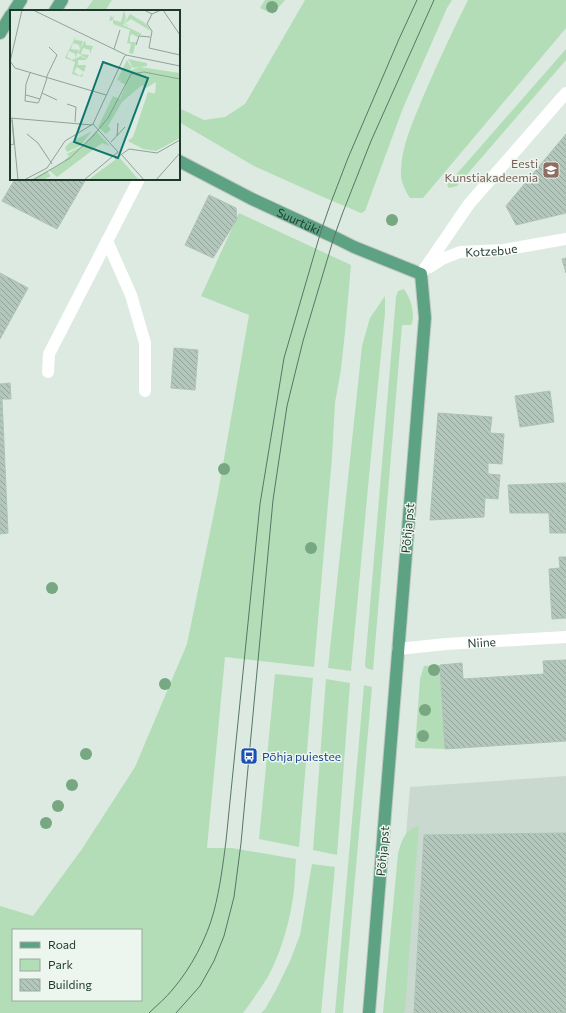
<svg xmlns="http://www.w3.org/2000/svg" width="566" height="1013" font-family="Commissioner,sans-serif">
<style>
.built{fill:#cad9d0}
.green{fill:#b3ddb6;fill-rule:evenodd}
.building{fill:url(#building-back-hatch);stroke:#aec3b7}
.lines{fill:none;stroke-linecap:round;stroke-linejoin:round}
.major-casing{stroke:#c0c8c4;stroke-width:14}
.minor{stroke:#fff;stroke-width:12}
.major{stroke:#5da283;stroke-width:12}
.tram{stroke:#577667;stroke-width:1}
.tree{fill:#77a882}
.labels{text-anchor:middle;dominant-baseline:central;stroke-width:3;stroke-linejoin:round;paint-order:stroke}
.education-label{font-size:12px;fill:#785e54;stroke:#ecf6ef;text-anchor:end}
.street-label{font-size:12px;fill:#1d392c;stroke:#ecf6ef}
.transit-label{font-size:12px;fill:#164399;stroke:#ecf6ef;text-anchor:start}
.inset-road{fill:none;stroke:#90a399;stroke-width:1}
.view{fill:#0f766e;fill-opacity:0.15;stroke:#0f766e;stroke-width:2}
.inset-edge{fill:none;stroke:#1d392c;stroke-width:2}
</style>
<defs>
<pattern id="building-back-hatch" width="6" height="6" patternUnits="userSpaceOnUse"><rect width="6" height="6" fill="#b4c7bc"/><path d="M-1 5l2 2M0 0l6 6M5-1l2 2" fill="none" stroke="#92a399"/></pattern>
</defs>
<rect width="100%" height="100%" fill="#dceae1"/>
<!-- built -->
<path class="built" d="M566,776V1013H391L410,787Z"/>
<!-- green -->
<g class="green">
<path d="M93,0H112L105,11H85Z"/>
<path d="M265,0H285L273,14L260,8Z"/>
<path d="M305,0H452L447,8L403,108L365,211L361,213L323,197L254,166L179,122V108L204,120L225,117L245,104Z"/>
<path d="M468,0H566V28L423,198H410C406,192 402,184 401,176C400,148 413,122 423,97C437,64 452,32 468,0Z"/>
<path d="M566,49V60L457,186L449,188L447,185Z"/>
<path d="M239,213L351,265L345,332L341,369L335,403L332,457L314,667L225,657L207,848H232L296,859C295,869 295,880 294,890C291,917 282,950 269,975C261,988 252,1001 243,1013H0V906L33,916L82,849L135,767L187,644L218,493L249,315L201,296ZM13,930H141V1000H13Z"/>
<path d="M404,289C405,291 408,295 409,298C412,305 415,318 411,325H402L373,670L366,668L365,665L396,297L398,291Z"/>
<path d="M385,296V313L368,487L351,671L328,668L362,346L370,318Z"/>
<path d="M440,665L445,749L415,748L420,679L424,666Z"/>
<path d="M275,674L313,678L299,847L259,839Z"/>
<path d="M326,679L350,683L337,855L313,850Z"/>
<path d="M364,685L372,687L343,1013H335Z"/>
<path d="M419,825L405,1011L404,1013H383L398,854C402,840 404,831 419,825Z"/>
<path d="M312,864L335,867L321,1013H261L265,1009L276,990L290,961L300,935Z"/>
</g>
<!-- building -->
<g class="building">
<path d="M566,134V213L516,225L506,206Z"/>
<path d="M15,179H38L45,182L47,179H86L57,229L2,201Z"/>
<path d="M209,195L236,208L237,219L213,258L185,245Z"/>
<path d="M566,258V273L562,259Z"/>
<path d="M0,273L28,288L0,339Z"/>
<path d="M174,348L198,350L195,390L171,388Z"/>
<path d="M10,383L11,399H2L8,533L0,534V384Z"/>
<path d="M550,391L554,422L520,427L515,396Z"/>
<path d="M438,413L492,417L490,433L504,434L502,464L488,463V474L500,475L498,499L485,498L484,517L430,520Z"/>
<path d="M566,483V513H510L508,485Z"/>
<path d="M549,513H566V533H550Z"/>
<path d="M559,557H566V618L552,619L549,569L560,568Z"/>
<path d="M566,660V741L445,749L440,665L462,663L463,679L544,674L543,661Z"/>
<path d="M566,833V1013H414L424,835Z"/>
</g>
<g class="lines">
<!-- major casing -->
<g class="major-casing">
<g id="major">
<path d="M14,11L21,0"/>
<path d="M55,11L62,0"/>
<path d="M0,33L11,15"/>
<path id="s3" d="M179,161L252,199L334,237L354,247L421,274L425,318L369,1013"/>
</g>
</g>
<!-- minor -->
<g class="minor">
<path d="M107,241L131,295L145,343V391"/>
<path id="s1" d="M430,267L442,259L460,252L503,250L566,239"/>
<path d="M421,274L469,204L566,93"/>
<path d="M48,372L49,354L139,179"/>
<path id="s2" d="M398,649L446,644L566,637"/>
</g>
<!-- major -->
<use href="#major" class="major"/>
<!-- tram -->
<g class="tram">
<path d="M149,1013C157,1005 166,998 173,989C191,968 207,938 214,911C220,888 223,864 226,841L260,504L284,358L321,231L330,205L348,158L399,39L417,0"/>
<path d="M176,1013L200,986L214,961L224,936L234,897L241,843L273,500L287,406L303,341L334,237L343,212L371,141L434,0"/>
</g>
</g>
<!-- trees -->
<g class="tree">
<circle cx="272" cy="7" r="6"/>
<circle cx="392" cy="220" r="6"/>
<circle cx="224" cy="469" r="6"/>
<circle cx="311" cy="548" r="6"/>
<circle cx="52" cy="588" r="6"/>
<circle cx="434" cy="670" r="6"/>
<circle cx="165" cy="684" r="6"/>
<circle cx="425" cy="710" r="6"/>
<circle cx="423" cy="736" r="6"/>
<circle cx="86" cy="754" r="6"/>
<circle cx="72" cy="785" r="6"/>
<circle cx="58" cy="806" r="6"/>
<circle cx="46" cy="823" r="6"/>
</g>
<!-- icons -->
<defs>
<g id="university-square" transform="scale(0.9)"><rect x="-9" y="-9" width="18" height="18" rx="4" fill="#8d6e63" stroke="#ecf6ef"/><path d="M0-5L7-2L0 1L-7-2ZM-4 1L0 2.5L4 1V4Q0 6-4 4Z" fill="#fff"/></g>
<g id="bus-square" transform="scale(0.9)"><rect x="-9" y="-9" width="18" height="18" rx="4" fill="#1a4fb4" stroke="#ecf6ef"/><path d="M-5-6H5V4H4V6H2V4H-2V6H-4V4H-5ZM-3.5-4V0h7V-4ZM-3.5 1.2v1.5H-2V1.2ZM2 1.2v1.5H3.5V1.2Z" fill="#fff"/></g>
</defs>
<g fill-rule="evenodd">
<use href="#university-square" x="551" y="170"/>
<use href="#bus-square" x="249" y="756"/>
</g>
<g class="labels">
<!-- education labels -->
<g class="education-label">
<text x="538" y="163">Eesti<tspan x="538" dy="14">Kunstiakadeemia</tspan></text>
</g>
<!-- street labels -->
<g class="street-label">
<text stroke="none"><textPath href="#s3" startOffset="134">Suurtüki</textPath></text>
<text stroke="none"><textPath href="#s1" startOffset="65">Kotzebue</textPath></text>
<text transform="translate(407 528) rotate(-85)">Põhja pst</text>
<text stroke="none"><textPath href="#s2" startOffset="84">Niine</textPath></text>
<text transform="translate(382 851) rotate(-85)">Põhja pst</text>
</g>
<!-- transit labels -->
<g class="transit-label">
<text x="262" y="756">Põhja puiestee</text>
</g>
</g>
<!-- overview -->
<g transform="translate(10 10)">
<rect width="170" height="170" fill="#dceae1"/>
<path d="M114,0L116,8L113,15L132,24L127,27L122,24L120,26V32H126L123,44L119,43L121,34L117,33L120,20L103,14V10L99,11L101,5L102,8L104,5L103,10L111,12ZM120,4L135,13L141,21L121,9L115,13L119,16L114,14ZM66,26L65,30L73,31L70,39L69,35L63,33L61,39L69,40L65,48V44L59,41L57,47L62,50L71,46L76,49V54V50H68V55H76L74,62L67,57L64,62L70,66L73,63L72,67L62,64L65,52L55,48ZM75,30L76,35L83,36L80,44V40L73,38L71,44L79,45L77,49L68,43ZM118,49L137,53V56L123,58ZM117,50L122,58L109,71L107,70ZM130,57L170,63V89L145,84L146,72L136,78L132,75L112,92L98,116L101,119L96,124L88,117L103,86L110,89L116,75L110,72L111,69L119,61ZM82,121L70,136L57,142L55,138L59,133ZM86,121L100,136L92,133L47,167L41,162L39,160L53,152L59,146L57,144L72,136ZM37,161L41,166L33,170H20Z" fill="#b3ddb6"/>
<path d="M138,82L170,89V128L146,141L133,139L118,131L123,127ZM109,147L129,170H78Z" fill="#b3ddb6"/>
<path class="inset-road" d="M23,0L116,45M134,0L142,4L151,0M153,0L170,25M142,4L137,14L142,21L139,38L170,45M126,35L129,26L140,27M104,39L110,20M0,51L5,58L96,85M0,52L12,0M36,68L47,45L39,37M32,83L37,68M16,85L30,89L28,93L15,91L16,74L20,63M30,89L32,83L47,90M57,94L66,97L65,112M0,108L82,115M2,108L8,170M17,124L28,133L42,154M107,126L108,113M101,132L115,117M0,135L4,134L2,110M111,144L134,170M105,149L119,139L147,143L170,130M14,170L37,158L55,131L83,114M23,170L60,148L83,126L98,108L121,64L134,62L170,69M74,170L108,142L83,114L114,47L116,45L170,56M146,170L170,143"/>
<path class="view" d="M93,52L138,68L108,148L64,132Z"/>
<rect width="170" height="170" class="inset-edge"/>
</g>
<!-- legend -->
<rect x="12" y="929" width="130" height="72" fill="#ecf6ef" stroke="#99aaa1"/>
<rect x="20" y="942" width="20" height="6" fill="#5da283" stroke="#99aaa1"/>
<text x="48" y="949" font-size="12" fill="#1d392c">Road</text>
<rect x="20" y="959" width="20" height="12" fill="#b3ddb6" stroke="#99aaa1"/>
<text x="48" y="969" font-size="12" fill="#1d392c">Park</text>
<rect x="20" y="979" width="20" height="12" fill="url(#building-back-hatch)" stroke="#99aaa1"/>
<text x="48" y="989" font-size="12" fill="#1d392c">Building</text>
</svg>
